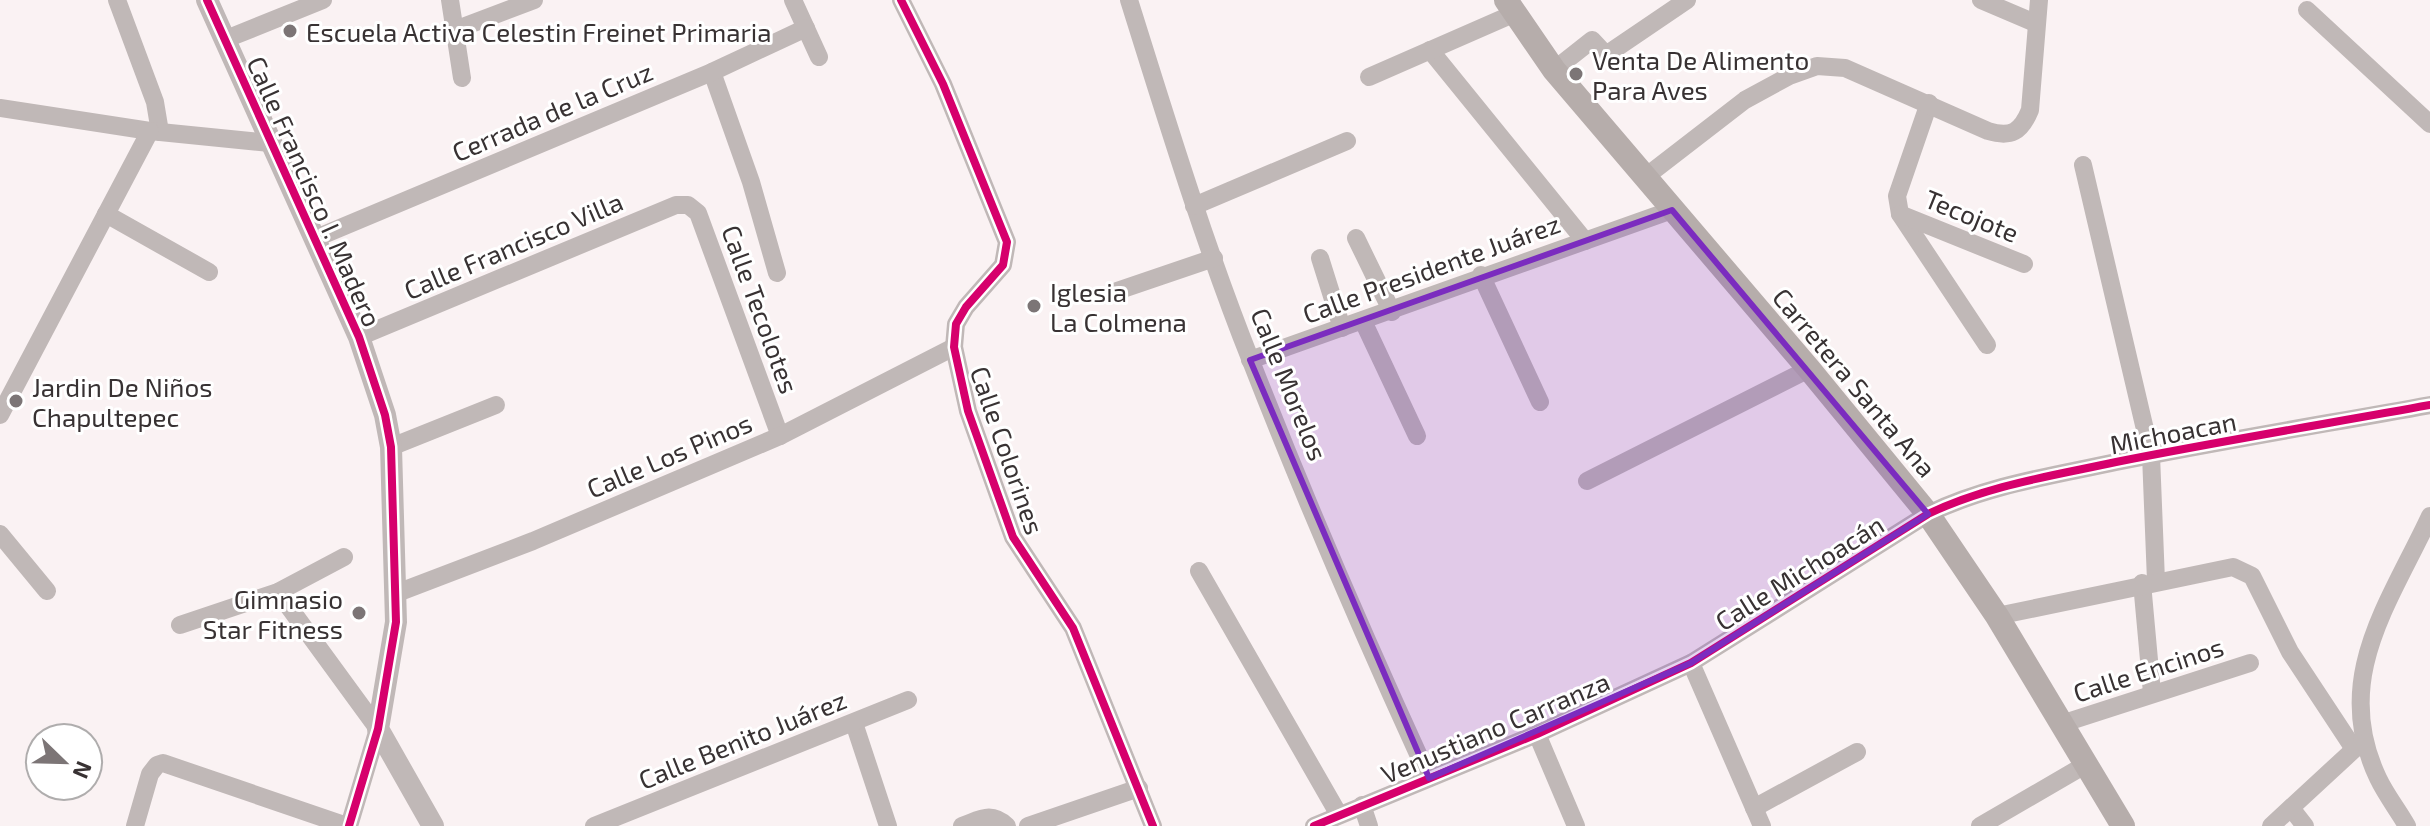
<svg xmlns="http://www.w3.org/2000/svg" width="2430" height="826" font-family="'Exo 2',sans-serif">
<style>
.lines{fill:none;stroke-linecap:round;stroke-linejoin:round}
.minor{stroke:#c0b8b7;stroke-width:18}
.tertiary{stroke:#c0b8b7;stroke-width:22}
.secondary{stroke:#b6adab;stroke-width:24}
.cycleway-casing{stroke:#fff;stroke-width:13}
.cycleway{stroke:#d6006c;stroke-width:8}
.marked{fill:#7b2cbf;fill-opacity:0.2;stroke:#7b2cbf;stroke-width:6;stroke-linejoin:round}
.poi-dot{fill:#7c7576;stroke:#fff;stroke-width:3}
.labels{text-anchor:middle;dominant-baseline:central;stroke-width:6;stroke-linejoin:round;paint-order:stroke}
.poi-label{font-size:26px;fill:#383233;stroke:#fff;text-anchor:start}
.street-label{font-size:26px;fill:#383233;stroke:#fff}
</style>
<rect width="100%" height="100%" fill="#faf2f3"/>
<g class="lines">
<!-- minor -->
<g class="minor">
<path d="M117,0L155,102L160,132"/>
<path d="M450,0L462,78"/>
<path d="M793,0L819,57"/>
<path d="M901,0L943,84L1007,242L1003,265L966,307L956,324L954,347L968,411L1013,537L1073,628L1153,826"/>
<path d="M1129,0C1167,121 1204,243 1251,361C1306,502 1366,641 1429,778"/>
<path d="M1981,0L2035,23"/>
<path d="M2307,10L2430,124"/>
<path d="M455,30L534,0"/>
<path d="M226,39L323,0"/>
<path d="M1430,50L1585,241"/>
<path d="M1554,70L1592,40L1606,55L1687,0"/>
<path d="M712,72L751,182L777,273"/>
<path d="M1369,77L1513,14"/>
<path d="M1929,103L1897,196L1900,214L1987,345"/>
<path d="M0,108L150,131L270,143"/>
<path d="M2083,165L2151,455L2156,581"/>
<path d="M1644,178L1745,100L1789,76L1817,66L1845,68L1988,131C2011,138 2021,132 2030,110L2039,0"/>
<path d="M1194,206L1347,141"/>
<path d="M106,214L209,272"/>
<path d="M1900,214L2024,264"/>
<path d="M316,238L712,72L806,28"/>
<path d="M1356,238L1392,312"/>
<path d="M1320,258L1342,328"/>
<path d="M1481,275L1540,402"/>
<path d="M1117,291L1214,258"/>
<path d="M1363,321L1417,436"/>
<path d="M359,337L676,205H688L698,213L780,436"/>
<path d="M1250,360L1672,210"/>
<path d="M0,415L150,131"/>
<path d="M391,447L496,405"/>
<path d="M1587,481L1809,369"/>
<path d="M0,534L47,591"/>
<path d="M1199,571L1339,815"/>
<path d="M2142,583L2152,693"/>
<path d="M278,592L378,729L349,826"/>
<path d="M397,593L533,541L780,436L954,347"/>
<path d="M1997,616L2233,567L2252,576L2290,652L2354,749"/>
<path d="M180,625L278,592L344,557"/>
<path d="M1691,663L1762,826"/>
<path d="M854,723L888,826"/>
<path d="M2061,724L2250,663"/>
<path d="M1537,734L1576,826"/>
<path d="M1362,805L1369,826"/>
<path d="M1754,808L1857,752"/>
<path d="M2291,808L2305,826"/>
<path d="M135,826L150,774L157,765L163,763L347,826"/>
<path d="M594,826L908,700"/>
<path d="M962,826C981,819 991,811 1007,826"/>
<path d="M1028,826L1139,788"/>
<path d="M1314,826L1537,734L1691,663L1928,514C1988,485 2052,476 2116,462C2221,441 2325,424 2430,405"/>
<path d="M1980,826L2085,765"/>
<path d="M2271,826L2361,743"/>
<path d="M2407,826C2398,810 2386,795 2378,778C2331,679 2389,604 2430,516"/>
</g>
<!-- tertiary -->
<path class="tertiary" d="M207,0L359,337L385,415L391,447L396,622L378,729L433,826"/>
<!-- secondary -->
<path class="secondary" d="M1506,0L1554,70L1809,369L1928,514L1997,616L2123,826"/>
<!-- cycleway casing -->
<g class="cycleway-casing">
<g id="cycleway">
<path d="M207,0L359,337L385,415L391,447L396,622L378,729L349,826"/>
<path d="M901,0L943,84L1007,242L1003,265L966,307L956,324L954,347L968,411L1013,537L1073,628L1153,826"/>
<path d="M1314,826L1537,734L1691,663L1928,514C1988,485 2052,476 2116,462C2221,441 2325,424 2430,405"/>
</g>
</g>
<!-- cycleway -->
<use href="#cycleway" class="cycleway"/>
</g>
<!-- marked area -->
<path class="marked" d="M1672,210L1928,514L1691,663L1429,778L1250,360Z"/>
<!-- markers -->
<g class="poi-dot">
<circle cx="290" cy="31" r="8"/>
<circle cx="1576" cy="74" r="8"/>
<circle cx="1034" cy="306" r="8"/>
<circle cx="16" cy="401" r="8"/>
<circle cx="359" cy="613" r="8"/>
</g>
<g class="labels">
<!-- poi labels -->
<g class="poi-label">
<text x="306" y="31">Escuela Activa Celestin Freinet Primaria</text>
<text x="1592" y="59">Venta De Alimento<tspan x="1592" dy="30">Para Aves</tspan></text>
<text x="1050" y="291">Iglesia<tspan x="1050" dy="30">La Colmena</tspan></text>
<text x="32" y="386">Jardin De Niños<tspan x="32" dy="30">Chapultepec</tspan></text>
<text x="343" y="598" text-anchor="end">Gimnasio<tspan x="343" dy="30">Star Fitness</tspan></text>
</g>
<!-- street labels -->
<g class="street-label">
<text transform="translate(552 111) rotate(-23)">Cerrada de la Cruz</text>
<text transform="translate(315 191) rotate(66)">Calle Francisco I. Madero</text>
<text transform="translate(1972 215) rotate(22)">Tecojote</text>
<text transform="translate(513 245) rotate(-23)">Calle Francisco Villa</text>
<text transform="translate(1431 268) rotate(-20)">Calle Presidente Juárez</text>
<text transform="translate(761 309) rotate(70)">Calle Tecolotes</text>
<text transform="translate(1855 382) rotate(50)">Carretera Santa Ana</text>
<text transform="translate(1290 384) rotate(68)">Calle Morelos</text>
<text transform="translate(2173 432) rotate(-11)">Michoacan</text>
<text transform="translate(1008 450) rotate(71)">Calle Colorines</text>
<text transform="translate(669 455) rotate(-23)">Calle Los Pinos</text>
<text transform="translate(1799 572) rotate(-32)">Calle Michoacán</text>
<text transform="translate(2148 669) rotate(-18)">Calle Encinos</text>
<text transform="translate(1495 727) rotate(-23)">Venustiano Carranza</text>
<text transform="translate(742 739) rotate(-22)">Calle Benito Juárez</text>
</g>
</g>
<!-- north arrow -->
<g transform="translate(64 762) rotate(113)"><circle r="38" fill="#ffffff" stroke="#afadad" stroke-width="2"/>
<path d="M0-6L14 30L0 20L-14 30Z" fill="#7c7576"/>
<text y="-12" font-size="22" font-weight="bold" text-anchor="middle" fill="#383233">N</text>
</g>
</svg>
